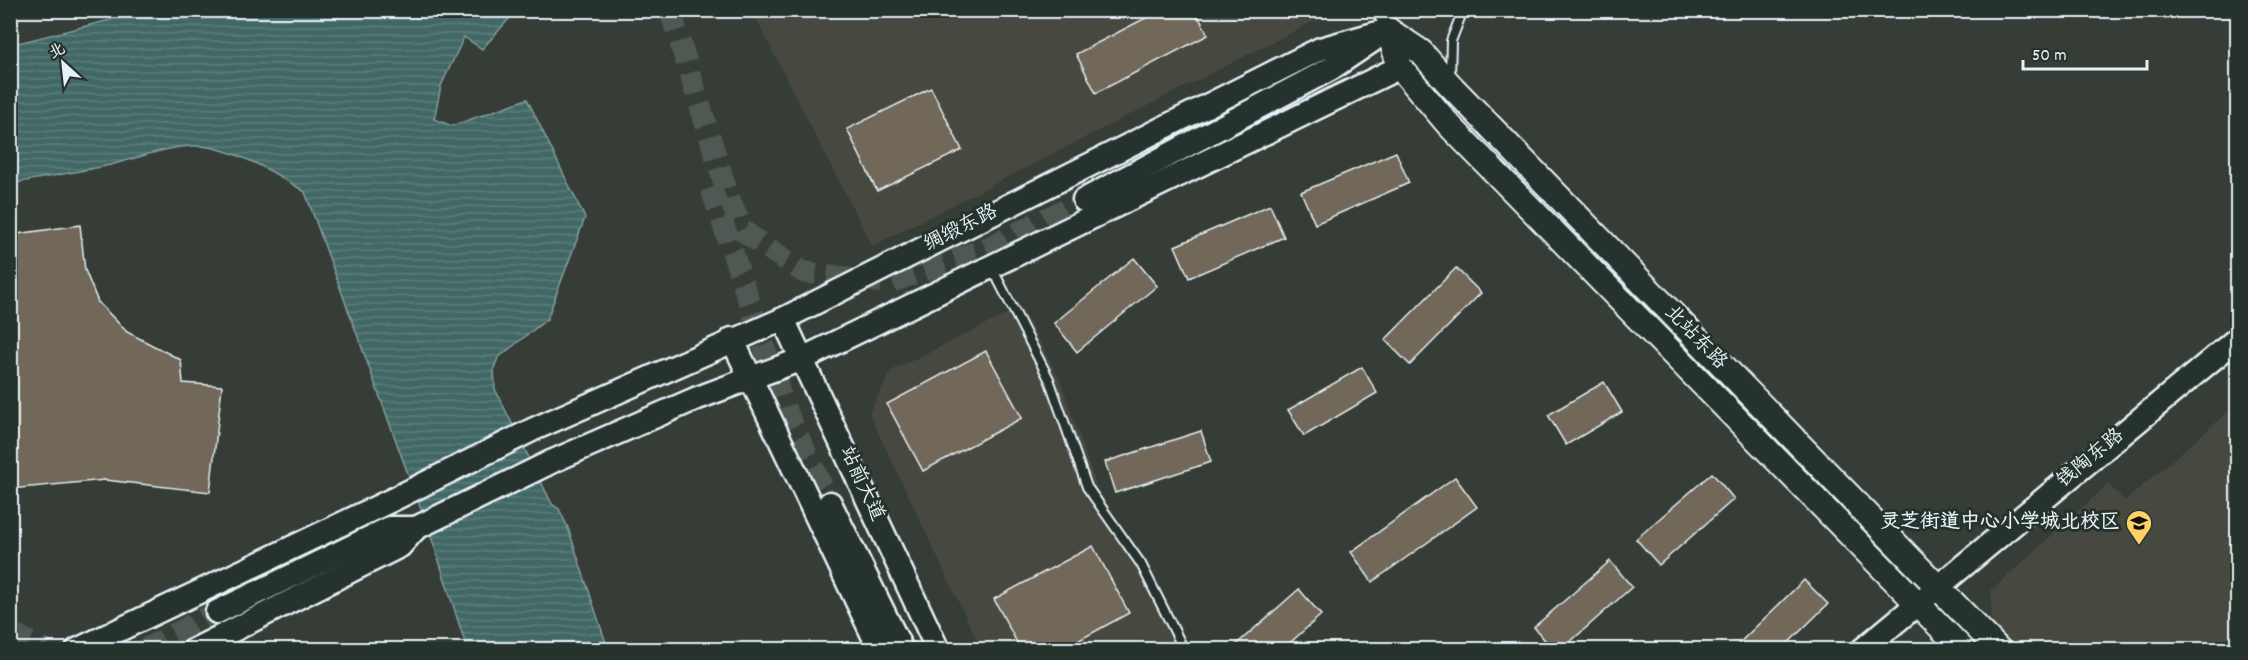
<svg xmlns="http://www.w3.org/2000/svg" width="2248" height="660" font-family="Dekko,'LXGW WenKai TC',sans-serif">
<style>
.built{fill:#474a41}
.water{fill:url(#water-rules);stroke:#849ea0;stroke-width:1.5}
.building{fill:#71675a;stroke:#e8f1f8;stroke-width:1.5}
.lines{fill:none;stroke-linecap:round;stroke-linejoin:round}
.secondary-tunnel{stroke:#505853;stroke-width:22;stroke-dasharray:22 11;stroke-linecap:butt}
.lane-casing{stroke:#e8f1f8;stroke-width:12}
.secondary-casing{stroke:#e8f1f8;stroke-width:27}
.primary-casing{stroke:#e8f1f8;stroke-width:28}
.lane{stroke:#26332d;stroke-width:8}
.secondary{stroke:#26332d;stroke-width:22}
.primary{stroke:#26332d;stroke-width:24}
.labels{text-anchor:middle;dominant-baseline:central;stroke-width:6;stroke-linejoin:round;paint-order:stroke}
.street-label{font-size:20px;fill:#e8f1f8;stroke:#26332d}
.poi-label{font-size:20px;font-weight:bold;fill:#e8f1f8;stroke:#26332d;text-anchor:end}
</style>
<defs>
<pattern id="water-rules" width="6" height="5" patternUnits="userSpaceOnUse" patternTransform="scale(1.5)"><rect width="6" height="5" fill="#426765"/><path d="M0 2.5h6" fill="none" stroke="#5d7d7c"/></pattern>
</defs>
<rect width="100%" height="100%" fill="#353d36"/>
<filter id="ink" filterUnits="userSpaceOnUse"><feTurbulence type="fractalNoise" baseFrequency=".0167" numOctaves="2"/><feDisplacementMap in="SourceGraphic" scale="12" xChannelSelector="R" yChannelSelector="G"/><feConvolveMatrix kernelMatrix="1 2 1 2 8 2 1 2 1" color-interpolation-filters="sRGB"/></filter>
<g filter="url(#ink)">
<!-- built -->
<g class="built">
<path d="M1316,10L1320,18L872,246L752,11Z"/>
<path d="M1021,307L1061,382L1098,491L1144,557L1192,649H981L869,413L891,371Z"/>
<path d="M2237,404V649H2012L1992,629L1991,591L2108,484L2125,501Z"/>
</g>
<!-- water -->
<path class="water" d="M146,11H516L482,49L464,37L441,86L434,119L452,126L527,99L585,218L547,319L498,358L494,368L495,389L552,504L559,509L568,528L608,649H467L434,545L305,192C277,174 247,156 214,148C179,140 144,157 110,165C77,172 44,177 11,184L10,45Z"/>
<!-- building -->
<g class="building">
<path d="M1161,10H1195L1208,35L1096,93L1076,54Z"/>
<path d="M931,88L962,150L877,191L847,129Z"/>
<path d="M1396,152L1409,183L1315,224L1301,192Z"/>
<path d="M1270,205L1284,237L1189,278L1175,246Z"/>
<path d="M80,225L85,270L98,302L127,332L181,360L183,383L222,386L210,492L105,480L10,489V235Z"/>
<path d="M1134,258L1157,286L1077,352L1054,323Z"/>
<path d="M1456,268L1481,293L1410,365L1385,340Z"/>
<path d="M986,351L1022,418L923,471L887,404Z"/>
<path d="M1362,367L1377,393L1304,436L1288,410Z"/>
<path d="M1604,382L1622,412L1566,445L1548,415Z"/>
<path d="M1201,431L1211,462L1115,493L1105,462Z"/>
<path d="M1712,473L1734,499L1659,565L1636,539Z"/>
<path d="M1455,477L1477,507L1372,582L1351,552Z"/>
<path d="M1093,546L1129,613L1061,650H1021L994,599Z"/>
<path d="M1610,561L1632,587L1561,650H1553L1534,627Z"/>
<path d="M1804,580L1828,604L1781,650H1732Z"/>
<path d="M1299,589L1321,615L1282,650H1230Z"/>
</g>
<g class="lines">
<!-- secondary-tunnel -->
<g class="secondary-tunnel">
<path d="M670,10L729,198L743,231L803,272L888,283L985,249L1084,200"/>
<path d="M711,188L785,409L830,503"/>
<path d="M10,632L45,650"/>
<path d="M144,650L217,612"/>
</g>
<!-- lane casing -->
<g class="lane-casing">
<g id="lane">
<path d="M1375,10L1386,27"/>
<path d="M1450,77L1451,41L1463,10"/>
<path d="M992,268L1049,379L1087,487L1141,564L1184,650"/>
</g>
</g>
<!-- secondary casing -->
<g class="secondary-casing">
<g id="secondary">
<path d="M1084,200L1332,68L1372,41"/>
<path d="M783,319L938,650"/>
<path d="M732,339L880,650"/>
<path d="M830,503L902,650"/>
<path d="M217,612L390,528H416"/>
<path d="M77,650L396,498L534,429L783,319L1320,49L1388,30"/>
<path d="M194,650L400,546L416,528L553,461L695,399L802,359L1400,67"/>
<path d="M1862,650L2238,338"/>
</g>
</g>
<!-- primary casing -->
<g class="primary-casing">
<g id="primary">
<path d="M1388,30L1421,52L1450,85L1999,650"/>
<path d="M1388,30L1400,67L1448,124L1963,650"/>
</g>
</g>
<!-- lane -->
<use href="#lane" class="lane"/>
<!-- secondary -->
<use href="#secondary" class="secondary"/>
<!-- primary -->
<use href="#primary" class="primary"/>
</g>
</g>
<!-- icons -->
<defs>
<g id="school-pin" transform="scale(1.35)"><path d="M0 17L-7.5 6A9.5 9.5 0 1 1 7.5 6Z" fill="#ffd166" stroke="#26332d"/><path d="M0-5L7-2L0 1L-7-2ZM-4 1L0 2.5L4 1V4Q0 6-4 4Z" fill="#111"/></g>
</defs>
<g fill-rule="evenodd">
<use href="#school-pin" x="2139" y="523"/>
</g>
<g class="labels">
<!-- street labels -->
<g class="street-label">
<text transform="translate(961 229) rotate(-27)">绸缎东路</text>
<text transform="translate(1695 338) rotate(46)">北站东路</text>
<text transform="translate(2091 459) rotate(-40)">钱陶东路</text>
<text transform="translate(861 484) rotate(65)">站前大道</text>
</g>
<!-- poi labels -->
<g class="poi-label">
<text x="2120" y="523">灵芝街道中心小学城北校区</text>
</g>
</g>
<!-- margin -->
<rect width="2248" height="660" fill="none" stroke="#26332d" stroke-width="36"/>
<rect x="18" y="18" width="2212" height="624" fill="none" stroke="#e8f1f8" stroke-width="2" filter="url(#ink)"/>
<!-- north arrow -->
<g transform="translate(63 63) rotate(333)" stroke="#26332d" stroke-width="4.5" paint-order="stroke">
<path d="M0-4.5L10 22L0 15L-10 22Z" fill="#e8f1f8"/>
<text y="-9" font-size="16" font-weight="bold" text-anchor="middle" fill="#e8f1f8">北</text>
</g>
<!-- scale -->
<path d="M2023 60v9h124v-9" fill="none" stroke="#e8f1f8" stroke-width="3"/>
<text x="2032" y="60" font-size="18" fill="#e8f1f8" stroke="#26332d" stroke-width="4.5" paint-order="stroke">50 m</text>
</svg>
